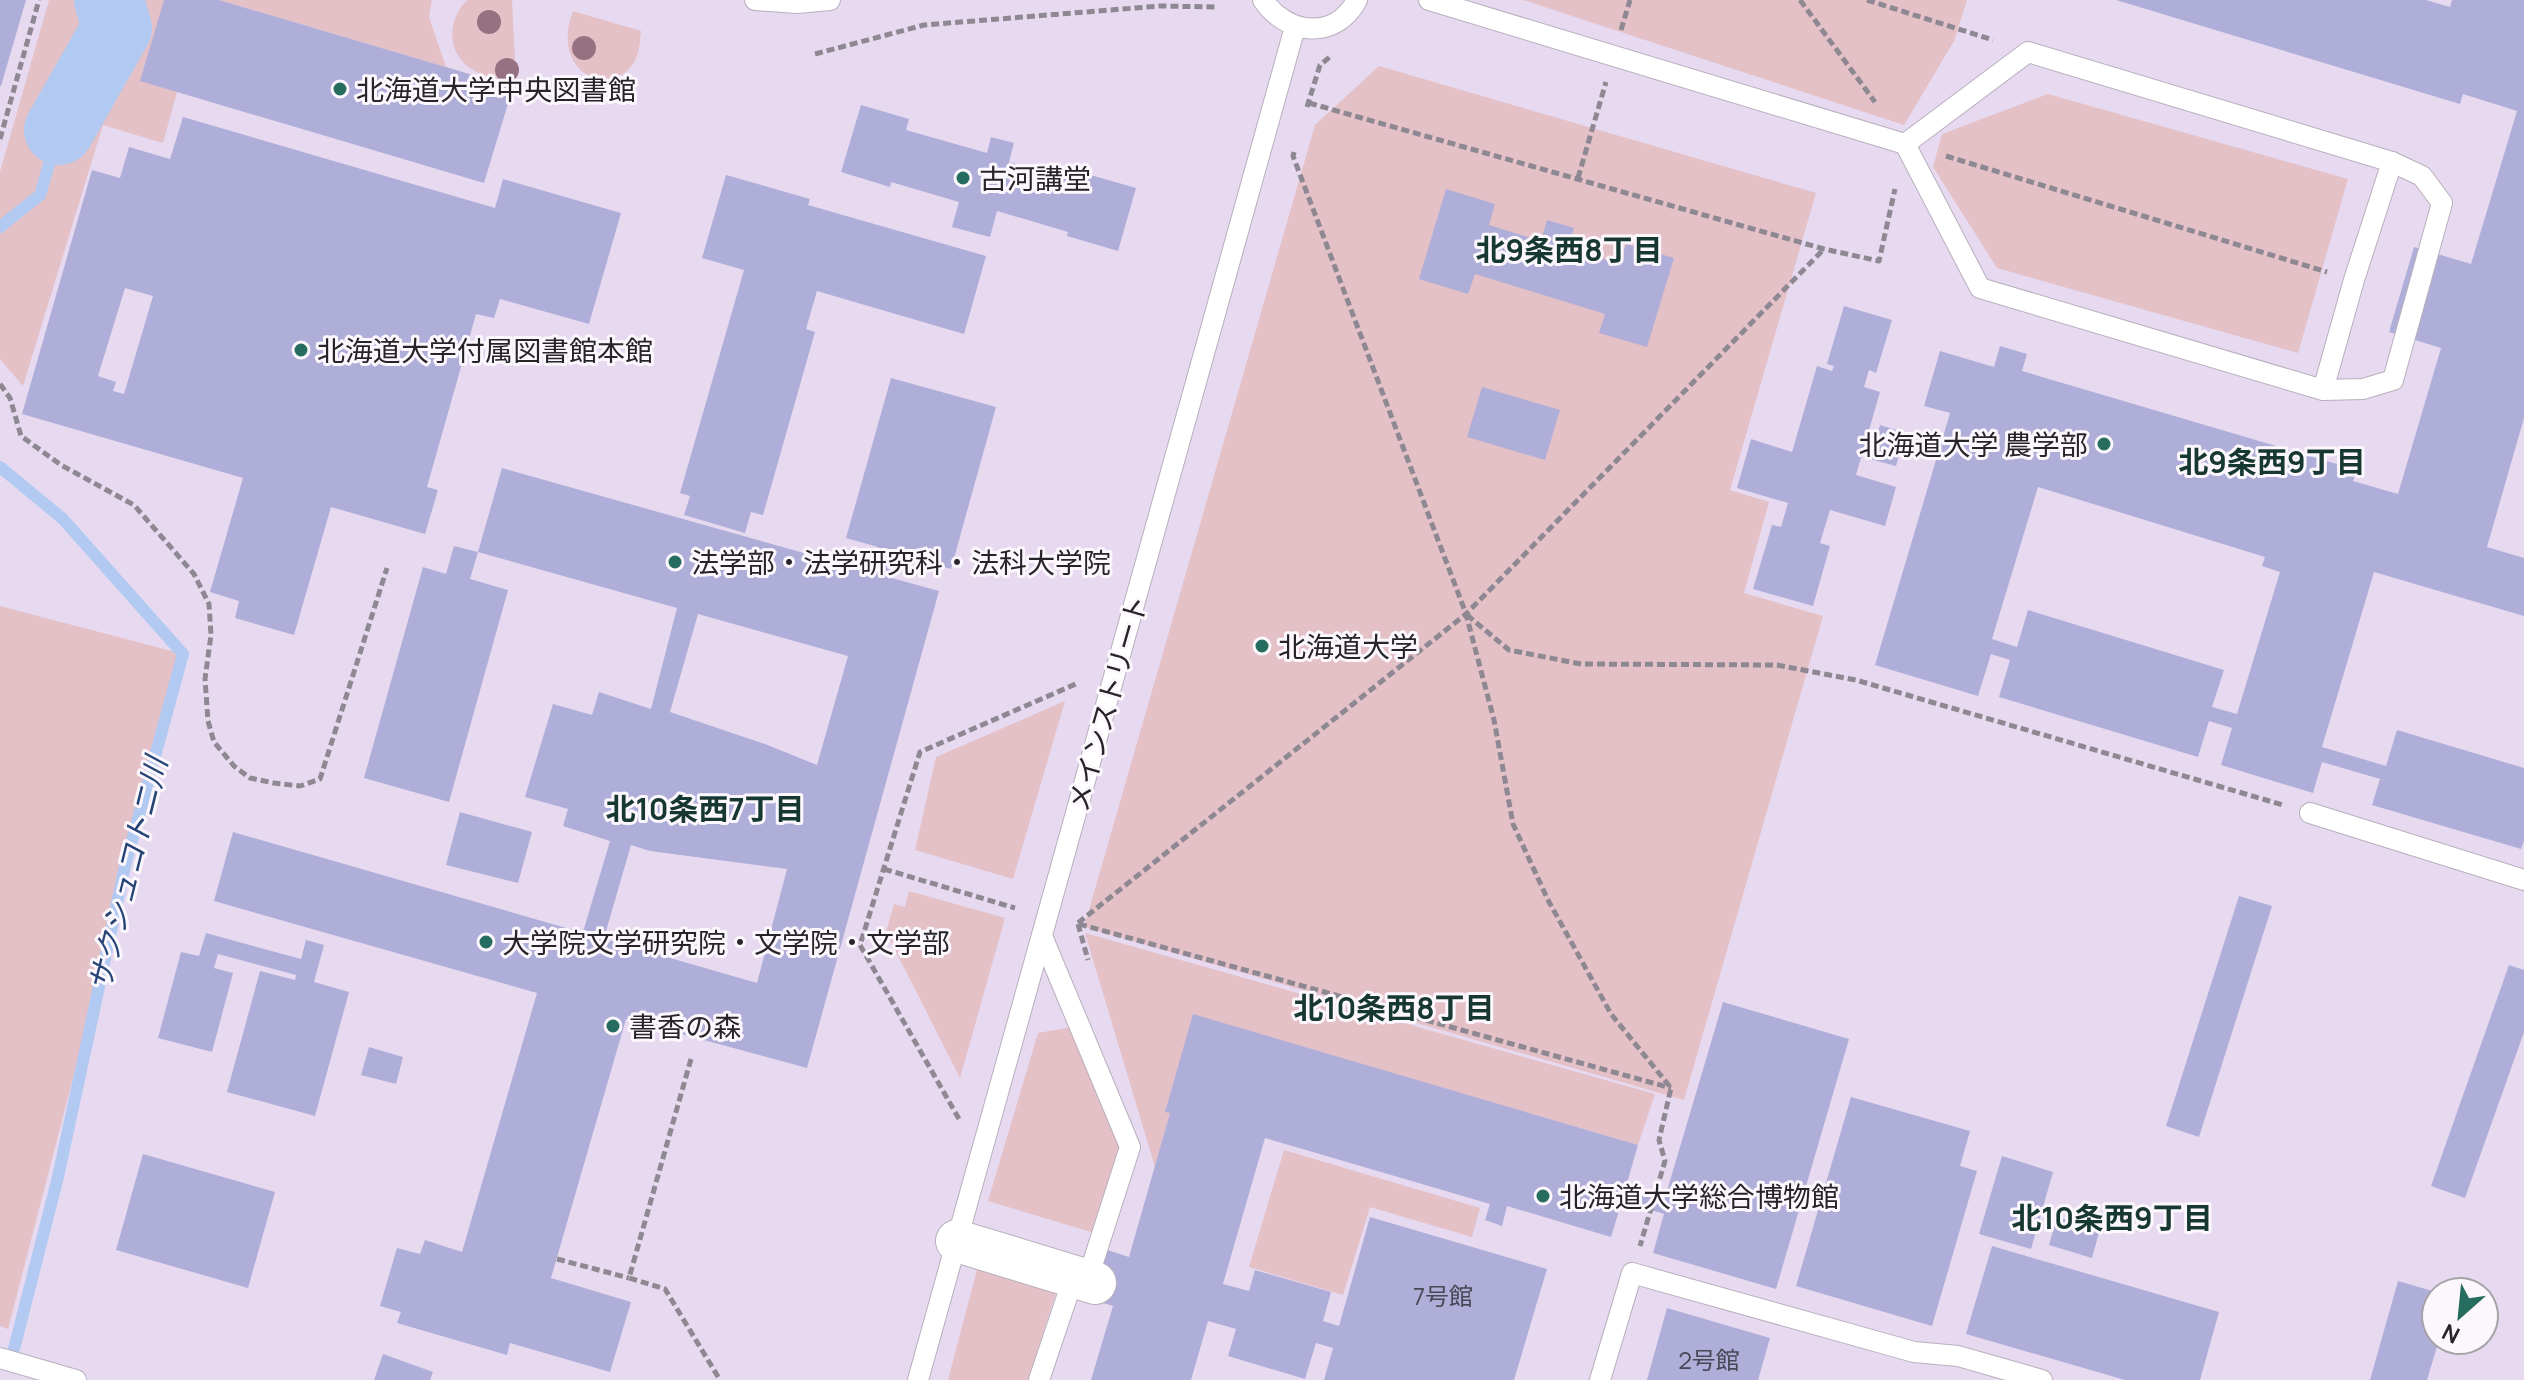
<svg xmlns="http://www.w3.org/2000/svg" width="2524" height="1380" font-family="Manrope,'Noto Sans JP',sans-serif">
<style>
.built{fill:#e7daf0;fill-rule:evenodd}
.green{fill:#e4c0c7}
.lines{fill:none;stroke-linecap:round;stroke-linejoin:round}
.stream{stroke:#b2caf1;stroke-width:12}
.river{stroke:#b2caf1;stroke-width:70}
.building{fill:#afaed9;fill-rule:evenodd}
.service-casing{stroke:#b8afbd;stroke-width:22}
.minor-casing{stroke:#b8afbd;stroke-width:44}
.path{stroke:#8e8892;stroke-width:5;stroke-dasharray:8 4;stroke-linecap:butt}
.service{stroke:#fff;stroke-width:20}
.minor{stroke:#fff;stroke-width:42}
.tree{fill:#967182}
.poi-dot{fill:#266c5f;stroke:#fbf7fd;stroke-width:3}
.labels{text-anchor:middle;dominant-baseline:central;stroke-width:6;stroke-linejoin:round;paint-order:stroke}
.number-label{font-size:24px;fill:#494655}
.poi-label{font-size:28px;fill:#272429;stroke:#fbf7fd;text-anchor:start}
.street-label{font-size:28px;fill:#272429;stroke:#fbf7fd}
.neighbourhood-label{font-size:30px;font-weight:bold;fill:#173731;stroke:#fbf7fd}
.water-label{font-size:30px;font-style:italic;fill:#254475;stroke:#fbf7fd}
</style>
<rect width="100%" height="100%" fill="#f0e7f6"/>
<!-- built -->
<path class="built" d="M0,0H2524V1380H0ZM2436,1292H2484V1340H2436Z"/>
<!-- green -->
<g class="green">
<path d="M49,0H164L177,92L163,143L103,125L23,386L0,359V172Z"/>
<path d="M219,0H432L429,17L446,67Z"/>
<path d="M467,0H512L516,81C502,79 485,78 473,70C446,55 447,20 467,0Z"/>
<path d="M1523,0H1967L1954,41L1904,125Z"/>
<path d="M573,11L641,31C640,39 640,48 637,56C619,102 548,77 573,11Z"/>
<path d="M1379,66L1816,193L1730,490L1769,502L1744,593L1823,616L1684,1100L1084,927L1315,125Z"/>
<path d="M2048,94L2348,179L2298,353L1997,268L1933,167L1942,134Z"/>
<path d="M0,606L183,654L8,1329L0,1326Z"/>
<path d="M1065,701L1013,879L915,850L936,757Z"/>
<path d="M909,891L1005,918L960,1078L886,932L894,904L905,907Z"/>
<path d="M1085,933L1655,1094L1638,1145L1194,1015L1165,1111L1170,1113L1155,1167Z"/>
<path d="M1072,1027L1123,1148L1098,1234L988,1201L1038,1033Z"/>
<path d="M1284,1150L1480,1208L1472,1237L1370,1207L1343,1295L1249,1267Z"/>
<path d="M980,1258L1059,1283L1028,1380H948Z"/>
</g>
<g class="lines">
<!-- stream -->
<g class="stream">
<path d="M0,227L40,195L59,130"/>
<path d="M0,467L63,519L183,654L125,866L58,1177L14,1349"/>
</g>
<!-- river -->
<path class="river" d="M59,130L117,28L109,0"/>
</g>
<!-- building -->
<g class="building">
<path d="M0,0H26L1,86H0Z"/>
<path d="M164,0H219L513,87L484,183L140,81Z"/>
<path d="M2116,0H2426L2450,7L2452,0H2524V418L2487,547L2524,558V616L2374,572L2322,747L2386,766L2397,730L2524,768V841L2521,849L2372,805L2380,779L2322,762L2313,793L2221,765L2232,728L2209,721L2198,757L1999,697L2010,660L1991,654L1978,696L1875,665L1950,413L1924,406L1940,351L1994,367L2000,346L2027,354L2022,371L2357,470L2353,481L2398,494L2441,348L2389,332L2414,247L2471,264L2517,111L2463,94L2460,104ZM2038,487L2265,557L2262,566L2280,572L2237,714L2212,707L2224,670L2028,610L2017,647L1992,639Z"/>
<path d="M861,105L909,119L906,130L987,153L991,137L1014,143L1009,162L1084,184L1087,174L1136,188L1118,251L1067,236L1068,232L997,211L990,237L952,227L959,202L891,182L890,187L841,172Z"/>
<path d="M183,117L495,208L503,179L621,213L589,324L500,299L494,318L476,314L427,487L438,490L425,534L331,507L294,635L235,618L239,601L210,592L243,478L22,414L92,170L120,178L129,147L170,159ZM125,288L153,296L124,394L113,391L116,382L98,376Z"/>
<path d="M726,175L810,199L808,205L986,256L964,334L817,291L806,329L815,332L763,515L751,512L745,533L684,515L690,496L680,493L744,270L702,258Z"/>
<path d="M1446,189L1495,204L1489,225L1541,241L1547,220L1574,228L1568,248L1620,264L1626,244L1674,258L1647,347L1599,333L1605,314L1475,274L1468,294L1419,279Z"/>
<path d="M1844,306L1892,320L1876,373L1869,370L1864,387L1880,392L1856,475L1896,487L1885,526L1830,510L1820,543L1830,546L1813,606L1753,589L1772,525L1781,527L1788,503L1737,488L1751,439L1792,452L1817,366L1832,371L1834,366L1827,364Z"/>
<path d="M891,378L996,407L951,569L894,553L888,577L939,591L807,1068L626,1019L551,1278L631,1302L610,1372L510,1343L507,1355L397,1323L401,1312L380,1306L397,1248L420,1254L425,1240L462,1252L537,993L214,901L233,832L757,983L787,869L650,851L631,845L604,938L583,932L610,841L563,826L568,809L525,797L553,704L592,715L599,692L651,709L677,608L478,552L502,468L871,572L878,547L846,538ZM698,614L848,656L817,765L765,744L670,712Z"/>
<path d="M1482,387L1560,410L1545,460L1467,437Z"/>
<path d="M1880,425L1906,433L1896,466L1870,459Z"/>
<path d="M454,546L478,552L470,579L508,590L449,802L364,778L423,567L446,574Z"/>
<path d="M460,812L532,832L518,883L446,865Z"/>
<path d="M2239,896L2272,906L2199,1137L2166,1126Z"/>
<path d="M206,933L301,959L306,940L324,945L314,982L349,992L315,1116L227,1092L260,971L295,980L296,975L218,954L214,968L233,973L212,1052L158,1038L181,952L199,956Z"/>
<path d="M2509,965L2524,970V1032L2465,1198L2431,1186Z"/>
<path d="M1723,1002L1849,1039L1776,1289L1653,1253L1664,1214L1622,1201L1611,1237L1507,1206L1502,1226L1485,1220L1490,1204L1265,1138L1223,1284L1249,1291L1255,1270L1331,1292L1323,1321L1339,1326L1370,1217L1547,1269L1514,1380H1324L1333,1348L1316,1343L1305,1379L1228,1356L1236,1329L1208,1321L1191,1380H1091L1113,1306L1090,1299L1104,1249L1129,1257L1170,1113L1165,1112L1193,1014L1638,1145L1625,1190L1664,1201Z"/>
<path d="M369,1047L403,1057L396,1084L361,1075Z"/>
<path d="M1851,1097L1970,1131L1960,1166L1977,1171L1932,1326L1796,1286Z"/>
<path d="M143,1154L275,1192L248,1288L116,1250Z"/>
<path d="M2002,1156L2053,1172L2031,1249L1979,1234Z"/>
<path d="M2057,1217L2100,1229L2092,1258L2049,1245Z"/>
<path d="M1992,1246L2219,1312L2200,1380H2125L1966,1334Z"/>
<path d="M2398,1281L2436,1292V1340H2439L2427,1380H2370Z"/>
<path d="M1667,1308L1770,1338L1758,1380H1647Z"/>
<path d="M383,1354L433,1372L430,1380H374Z"/>
</g>
<g class="lines">
<!-- service casing -->
<g class="service-casing">
<g id="service">
<path d="M755,0L797,3L830,0"/>
<path d="M1263,0C1287,35 1335,41 1357,0"/>
<path d="M1429,0L1905,144L1980,288L2323,390L2354,280L2392,162L2028,52L1905,144"/>
<path d="M2323,390L2363,389L2393,380L2442,203L2422,176L2392,162"/>
<path d="M2310,813L2524,880"/>
<path d="M1042,936L1130,1147L1087,1281"/>
<path d="M0,1358L76,1380"/>
<path d="M918,1380L1295,27"/>
<path d="M1039,1380L1074,1276"/>
<path d="M1600,1380L1632,1273L1914,1352L1958,1356L2042,1380"/>
</g>
</g>
<!-- minor casing -->
<g class="minor-casing">
<path id="minor" d="M957,1241L1095,1283"/>
</g>
<!-- path -->
<g class="path">
<path d="M1800,0L1875,102"/>
<path d="M1867,0L1993,40"/>
<path d="M1621,30L1630,0"/>
<path d="M815,54L924,25L1160,6L1217,7"/>
<path d="M1309,103L1824,249L1879,261L1895,189"/>
<path d="M1307,107L1320,65L1331,56"/>
<path d="M0,139L39,0"/>
<path d="M1294,152L1293,156L1466,614L1494,720L1513,824L1548,900L1611,1014L1671,1088L1659,1140L1665,1161L1640,1246"/>
<path d="M1946,156L2327,272"/>
<path d="M1578,178L1606,82"/>
<path d="M0,384L10,398L21,436L61,465L134,505L194,574L209,604L211,635L205,679L208,721L214,742L234,766L250,778L274,783L300,786L320,779L387,568"/>
<path d="M1467,615L1509,650L1581,664L1777,665L1856,680L2283,805"/>
<path d="M884,869L1015,908"/>
<path d="M1078,923L1466,614L1824,249"/>
<path d="M1078,924L1088,960"/>
<path d="M1079,924L1671,1088"/>
<path d="M691,1059L629,1278L665,1289L720,1380"/>
<path d="M959,1119L860,945L920,752L1078,683"/>
<path d="M557,1259L629,1278"/>
</g>
<!-- service -->
<use href="#service" class="service"/>
<!-- minor -->
<use href="#minor" class="minor"/>
</g>
<!-- trees -->
<g class="tree">
<circle cx="489" cy="22" r="12"/>
<circle cx="584" cy="48" r="12"/>
<circle cx="507" cy="70" r="12"/>
</g>
<!-- markers -->
<g class="poi-dot">
<circle cx="340" cy="89" r="8"/>
<circle cx="963" cy="178" r="8"/>
<circle cx="301" cy="350" r="8"/>
<circle cx="2104" cy="444" r="8"/>
<circle cx="675" cy="562" r="8"/>
<circle cx="1262" cy="646" r="8"/>
<circle cx="486" cy="942" r="8"/>
<circle cx="613" cy="1026" r="8"/>
<circle cx="1543" cy="1196" r="8"/>
</g>
<g class="labels">
<!-- number labels -->
<g class="number-label">
<text x="1443" y="1295">7号館</text>
<text x="1709" y="1359">2号館</text>
</g>
<!-- poi labels -->
<g class="poi-label">
<text x="356" y="89">北海道大学中央図書館</text>
<text x="979" y="178">古河講堂</text>
<text x="317" y="350">北海道大学付属図書館本館</text>
<text x="2088" y="444" text-anchor="end">北海道大学 農学部</text>
<text x="691" y="562">法学部・法学研究科・法科大学院</text>
<text x="1278" y="646">北海道大学</text>
<text x="502" y="942">大学院文学研究院・文学院・文学部</text>
<text x="629" y="1026">書香の森</text>
<text x="1559" y="1196">北海道大学総合博物館</text>
</g>
<!-- street labels -->
<g class="street-label">
<text transform="translate(1107 703) rotate(-74)">メインストリート</text>
</g>
<!-- neighbourhood labels -->
<g class="neighbourhood-label">
<text x="1569" y="249">北9条西8丁目</text>
<text x="2272" y="461">北9条西9丁目</text>
<text x="705" y="808">北10条西7丁目</text>
<text x="1394" y="1007">北10条西8丁目</text>
<text x="2112" y="1217">北10条西9丁目</text>
</g>
<!-- water labels -->
<g class="water-label">
<text transform="translate(127 874) rotate(-76)">サクシュコトニ川</text>
</g>
</g>
<!-- north arrow -->
<g transform="translate(2460 1316) rotate(207)"><circle r="38" fill="#fbf7fd" stroke="#a6a3a8" stroke-width="2"/>
<path d="M0-6L14 30L0 20L-14 30Z" fill="#266c5f"/>
<text y="-12" font-size="22" font-weight="bold" text-anchor="middle" fill="#272429">N</text>
</g>
</svg>
